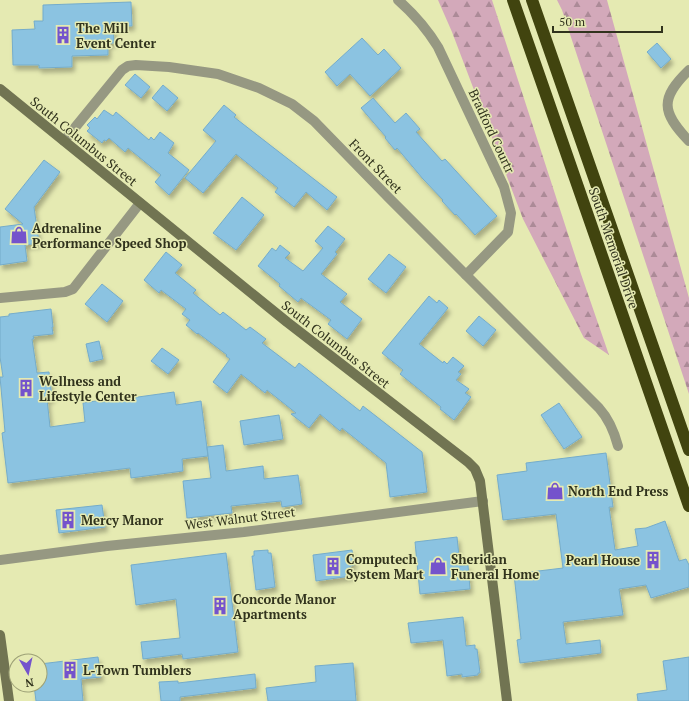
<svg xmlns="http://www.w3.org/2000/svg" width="689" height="701" font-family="'PT Serif',serif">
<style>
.forest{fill:url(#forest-firs)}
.building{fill:#8bc3e1;stroke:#75acca;filter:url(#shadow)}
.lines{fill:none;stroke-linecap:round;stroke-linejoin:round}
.street{stroke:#969882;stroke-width:10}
.secondary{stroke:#717452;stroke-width:10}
.highway{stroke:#41440f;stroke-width:12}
.labels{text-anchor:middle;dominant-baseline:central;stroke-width:3;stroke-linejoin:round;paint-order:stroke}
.poi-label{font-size:13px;font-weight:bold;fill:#31331d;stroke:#e5eab2;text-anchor:start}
.street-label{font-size:13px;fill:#31331d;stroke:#e5eab2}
</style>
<defs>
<pattern id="forest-firs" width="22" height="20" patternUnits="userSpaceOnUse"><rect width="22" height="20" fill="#d3a9ba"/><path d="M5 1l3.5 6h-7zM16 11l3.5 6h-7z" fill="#ac8a97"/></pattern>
<filter id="shadow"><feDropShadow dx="2.5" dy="4.5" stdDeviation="2" flood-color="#0004"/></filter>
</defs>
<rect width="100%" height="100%" fill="#e5eab2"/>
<!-- forest -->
<g class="forest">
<path d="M438,0H492L581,274L609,355L584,338L523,219L452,32Z"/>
<path d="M557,0H607L689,298V394L562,10Z"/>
</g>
<!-- building -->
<g class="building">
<path d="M131,2L132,26H113L114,43H108V55L72,56V67L39,68V65H13L12,30L35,29L34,21H43V5Z"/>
<path d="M362,38L378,55L384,49L401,68L370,96L350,74L337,86L325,72Z"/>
<path d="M657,43L671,59L661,68L647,52Z"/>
<path d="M135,74L150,87L141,98L125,85Z"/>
<path d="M163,85L178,98L167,111L152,98Z"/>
<path d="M373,98L395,123L406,113L420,129L416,132L442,161L445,159L497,216L475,235L456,214L455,215L442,201L443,200L423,179L397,148L395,150L385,138L386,137L361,108Z"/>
<path d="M224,105L236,115L234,117L337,197L327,210L306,192L294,207L275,192L278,188L236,154L203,193L185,178L216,141L203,130Z"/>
<path d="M104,110L113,116L116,112L149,140L151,137L154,140L160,132L174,143L168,153L189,170L169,195L155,182L161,175L128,148L125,152L109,138L106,141L104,140L102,143L87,131L90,128L87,125L95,117L97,119Z"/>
<path d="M44,160L60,172L34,207L39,243L25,245L27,261L0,265V227L23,224L5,209Z"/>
<path d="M242,197L264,215L236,250L213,233Z"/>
<path d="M328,226L345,239L335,252L337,254L321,274L347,294L340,302L362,319L347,339L328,324L331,320L301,298L298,302L279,286L280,284L258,266L272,248L276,251L280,245L290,253L285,258L303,271L323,248L315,241Z"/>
<path d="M166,252L182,265L175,273L196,290L193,293L220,315L223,312L246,330L250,327L266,339L262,343L295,368L299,363L360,411L363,406L422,452L427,492L390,497L386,463L342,428L340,431L320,414L309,428L291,414L296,413L267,390L265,393L241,374L227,393L213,382L230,359L226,356L227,355L198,333L197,334L186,325L190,320L182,314L186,309L161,290L159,293L144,280Z"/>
<path d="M389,254L406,267L386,293L368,279Z"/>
<path d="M102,284L123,301L107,322L85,304Z"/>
<path d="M429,296L437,303L439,300L448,308L419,344L443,363L444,361L447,364L453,357L464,366L458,372L461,374L456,380L469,389L465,393L471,397L454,420L440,409L441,407L400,374L403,370L382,353Z"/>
<path d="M51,309L53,327H52L53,334L33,336L34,339H32L37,373L49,372L52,398L47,399L50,427L85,422L83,403L102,400V402L174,392L176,405L201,401L208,456L182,459L183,471L131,478L130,468L8,483L2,433L5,432L0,377H3L0,357V317L9,316V314Z"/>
<path d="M479,316L496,330L483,346L466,331Z"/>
<path d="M99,341L103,359L90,362L86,344Z"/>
<path d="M162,348L179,360L168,374L151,361Z"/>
<path d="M559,403L582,437L564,449L541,415Z"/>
<path d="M279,415L283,439L244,445L240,421Z"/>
<path d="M223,445L226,471L263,466L264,479L298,475L302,504L282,507L281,501L231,506L232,513L187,518L183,481L211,478L207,447Z"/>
<path d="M606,453L613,507H609L615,550L638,546L635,529L646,528L665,521L679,561L686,559L689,565V587L651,598L646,585L619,589L623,615L563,622L566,644L600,640L601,653L520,663L517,640L521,639L514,574L563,568L556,514L503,520L497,475L527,471L526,463Z"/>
<path d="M102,505L105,527L59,533L56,510Z"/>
<path d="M457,537L460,566L468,565L470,589L420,594L415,542Z"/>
<path d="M268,550V553H271L275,587L256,590L252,556H254V551Z"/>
<path d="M352,550L354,565L350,566L351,576L316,581L313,555Z"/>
<path d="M226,553L238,652L183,659L182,654L143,659L141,642L180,638L176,599L136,605L131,565Z"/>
<path d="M463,617L466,646L475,645V649H477L480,673H478V675L462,677V674L447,676L443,640L411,643L408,623Z"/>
<path d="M98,657L101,677L81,679L83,701H36L34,685H40V664Z"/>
<path d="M689,657V701H638L637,694L667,690L663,661Z"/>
<path d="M353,663L356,701H268L266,688L316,682L315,666Z"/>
<path d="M255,674L256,688L180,697V701H161L159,682L178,681V683Z"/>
</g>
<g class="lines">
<!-- street -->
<g class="street">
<path d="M398,0C414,14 427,29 438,47L504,187L511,213L508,232L466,275"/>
<path d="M689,70C660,98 661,112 689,141"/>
<path d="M64,141L122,70L128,66L136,65L169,67L218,74L259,88L292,104L314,121L389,198L599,408C609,419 614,431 618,446"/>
<path d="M0,298L65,292L73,289L140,203"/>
<path d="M0,560L107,546L244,532L483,501"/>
</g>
<!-- secondary -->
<g class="secondary">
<path d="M0,89L287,322L468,462L475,469L480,481L507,701"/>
<path d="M0,635L9,701"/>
</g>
<!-- highway -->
<g class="highway">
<path d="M513,0L689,506"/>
<path d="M532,0L689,450"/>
</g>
</g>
<!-- icons -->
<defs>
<g id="building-bare" transform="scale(1.38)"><path d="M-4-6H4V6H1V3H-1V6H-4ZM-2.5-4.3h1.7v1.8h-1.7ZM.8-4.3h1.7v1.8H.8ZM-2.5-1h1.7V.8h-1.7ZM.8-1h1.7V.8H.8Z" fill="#7453cc" stroke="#e5eab2" stroke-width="2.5" paint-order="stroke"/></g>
<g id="shop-bare" transform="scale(1.38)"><path d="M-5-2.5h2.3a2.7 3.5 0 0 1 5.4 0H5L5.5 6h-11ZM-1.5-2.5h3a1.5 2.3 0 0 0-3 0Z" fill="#7453cc" stroke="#e5eab2" stroke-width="2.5" paint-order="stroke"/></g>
</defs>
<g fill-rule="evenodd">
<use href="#building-bare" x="63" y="35"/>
<use href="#shop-bare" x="19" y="235"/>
<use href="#building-bare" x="26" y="388"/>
<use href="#shop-bare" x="555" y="491"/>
<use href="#building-bare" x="68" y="520"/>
<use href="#building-bare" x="653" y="560"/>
<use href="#building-bare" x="333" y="566"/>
<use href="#shop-bare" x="438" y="566"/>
<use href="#building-bare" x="220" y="606"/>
<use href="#building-bare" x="70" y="670"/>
</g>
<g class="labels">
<!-- poi labels -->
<g class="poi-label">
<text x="76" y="28">The Mill<tspan x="76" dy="15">Event Center</tspan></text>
<text x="32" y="228">Adrenaline<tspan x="32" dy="15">Performance Speed Shop</tspan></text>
<text x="39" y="381">Wellness and<tspan x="39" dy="15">Lifestyle Center</tspan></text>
<text x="568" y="491">North End Press</text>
<text x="81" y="520">Mercy Manor</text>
<text x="346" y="559">Computech<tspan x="346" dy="15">System Mart</tspan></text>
<text x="451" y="559">Sheridan<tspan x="451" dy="15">Funeral Home</tspan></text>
<text x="640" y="560" text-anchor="end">Pearl House</text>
<text x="233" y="599">Concorde Manor<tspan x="233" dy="15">Apartments</tspan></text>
<text x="83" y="670">L-Town Tumblers</text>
</g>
<!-- street labels -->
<g class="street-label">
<text transform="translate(492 131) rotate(65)">Bradford Courtr</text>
<text transform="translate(84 141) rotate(39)">South Columbus Street</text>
<text transform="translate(376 166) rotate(46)">Front Street</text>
<text transform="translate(614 248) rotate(71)">South Memorial Drive</text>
<text transform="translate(336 344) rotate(38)">South Columbus Street</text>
<text transform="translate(240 518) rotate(-7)">West Walnut Street</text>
</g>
</g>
<!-- north arrow -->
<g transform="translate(28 673) rotate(171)"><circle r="19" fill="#e5eab2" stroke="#9da176"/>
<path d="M0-3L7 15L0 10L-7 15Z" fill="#7453cc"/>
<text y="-6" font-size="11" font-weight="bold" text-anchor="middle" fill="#31331d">N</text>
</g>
<!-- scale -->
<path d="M553 26v6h109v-6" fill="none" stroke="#31331d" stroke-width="2"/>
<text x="559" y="26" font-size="12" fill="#31331d" stroke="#e5eab2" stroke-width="3" paint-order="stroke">50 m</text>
</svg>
